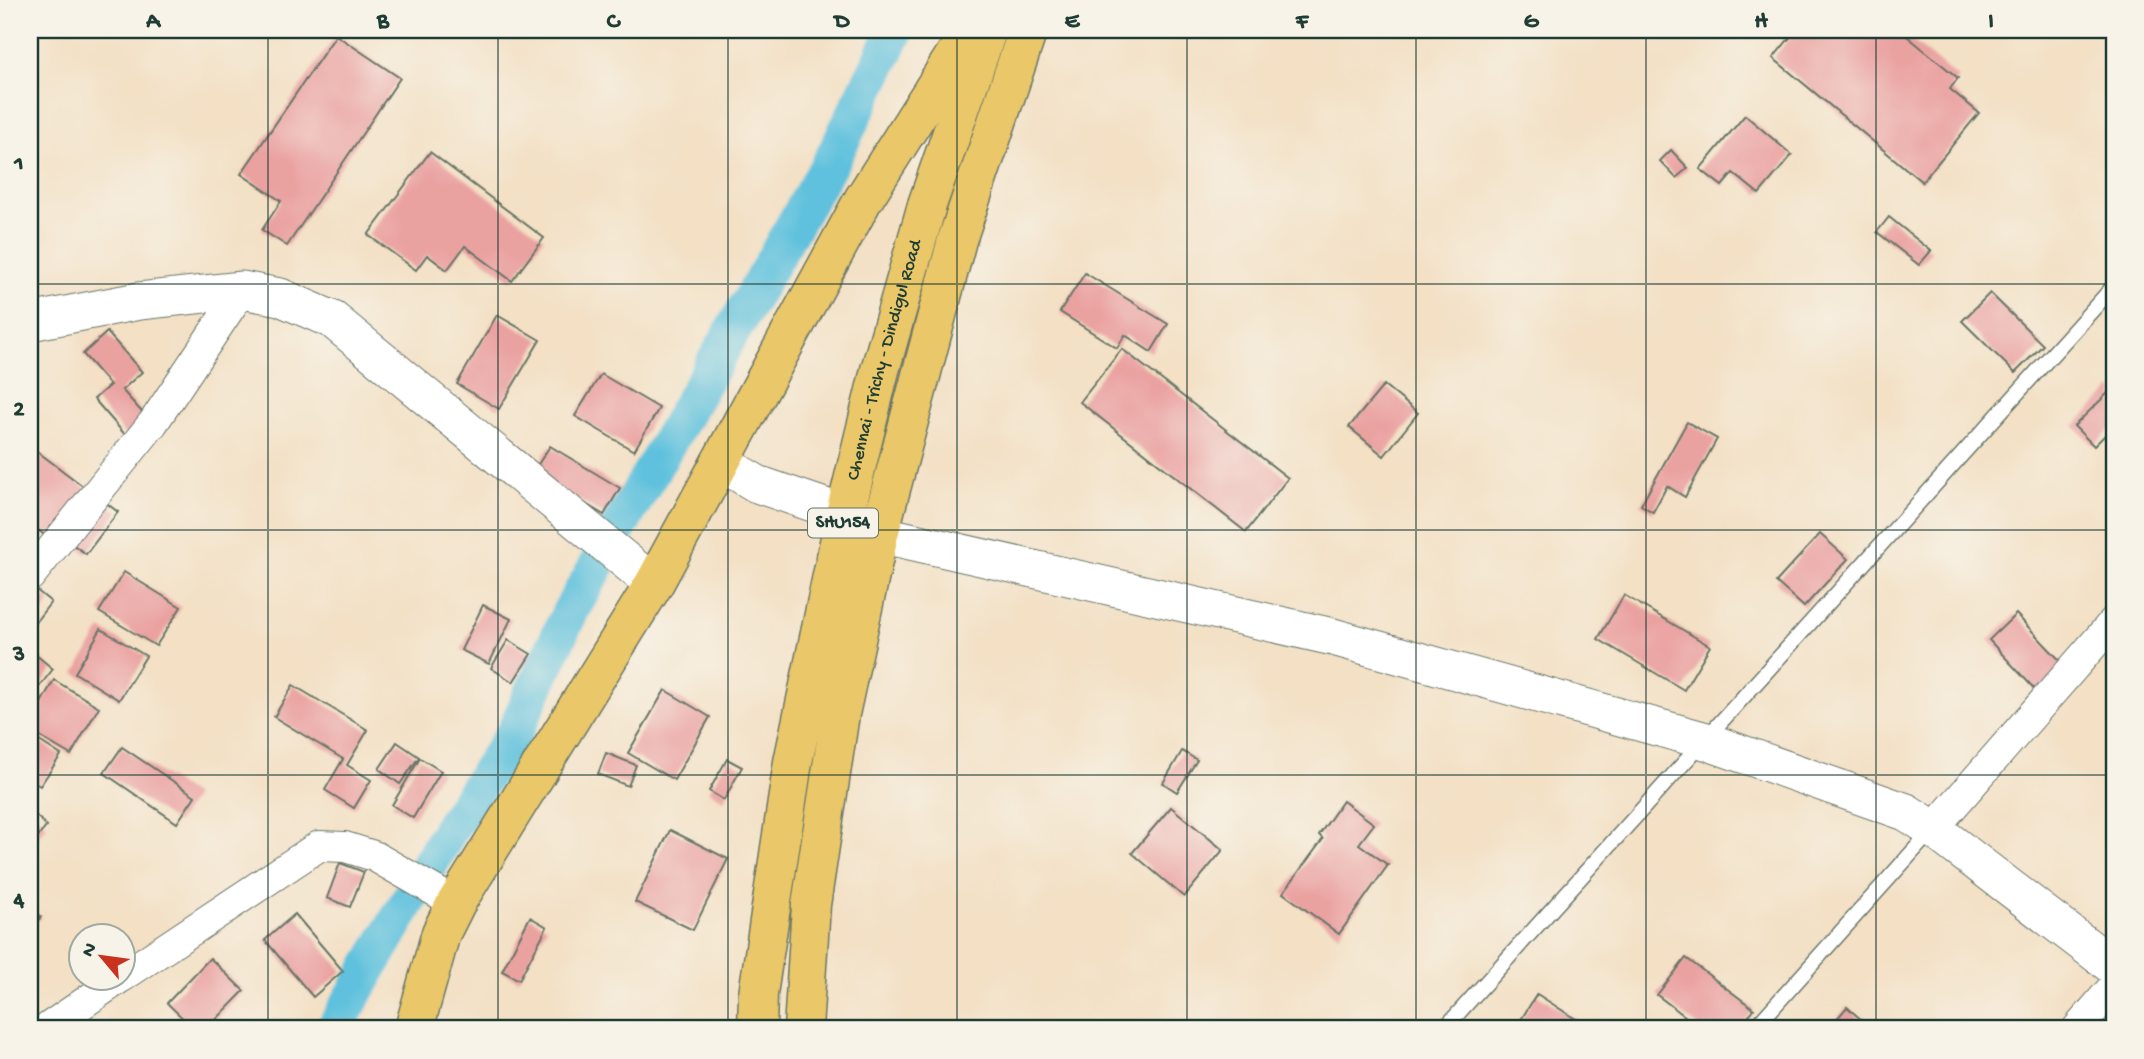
<svg xmlns="http://www.w3.org/2000/svg" width="2144" height="1059" font-family="'Gochi Hand',sans-serif">
<style>
.lines{fill:none;stroke-linecap:round;stroke-linejoin:round}
.canal{stroke:#5ec1dd;stroke-width:37}
.building{fill:#eaa2a1}
.service-casing{stroke:#697667;stroke-width:17}
.minor-casing{stroke:#697667;stroke-width:32}
.tertiary-casing{stroke:#697667;stroke-width:39}
.trunk-casing{stroke:#697667;stroke-width:41}
.service{stroke:#fff;stroke-width:14}
.minor{stroke:#fff;stroke-width:30}
.tertiary{stroke:#fff;stroke-width:37}
.trunk{stroke:#eac769;stroke-width:38}
.grid{fill:none;stroke:#1f3d34;stroke-width:2;stroke-opacity:0.55}
.labels{text-anchor:middle;dominant-baseline:central;stroke-width:5;stroke-linejoin:round;paint-order:stroke}
.shield{fill:#f7f3e8;stroke:#60746a;stroke-width:2}
.shield-label{font-size:18px;font-weight:bold;fill:#1f3d34}
.street-label{font-size:19px;fill:#1f3d34;stroke:#f7f3e8}
.neatline{fill:none;stroke:#1f3d34;stroke-width:2.5}
.grid-label{font-size:23px;text-anchor:middle;font-weight:bold;fill:#1f3d34}
</style>
<rect width="100%" height="100%" fill="#f7f3e8"/>
<filter id="ink" filterUnits="userSpaceOnUse"><feTurbulence type="fractalNoise" baseFrequency=".0143" numOctaves="2"/><feDisplacementMap in="SourceGraphic" scale="14" xChannelSelector="R" yChannelSelector="G"/><feConvolveMatrix kernelMatrix="1 2 1 2 8 2 1 2 1" color-interpolation-filters="sRGB"/></filter>
<filter id="wash" filterUnits="userSpaceOnUse"><feTurbulence type="fractalNoise" baseFrequency=".00686" numOctaves="4" result="noise"/><feDisplacementMap in="SourceGraphic" scale="28" xChannelSelector="R" yChannelSelector="G"/><feGaussianBlur stdDeviation="1.57" result="paint"/><feColorMatrix in="noise" values="0 0 0 0 0 0 0 0 0 0 0 0 0 0 0 0 0 1.4 0 .05"/><feComposite in="paint" operator="in"/></filter>
<g filter="url(#wash)">
<rect width="100%" height="100%" fill="#f3e0c5"/>
<g class="lines">
<!-- canal -->
<path class="canal" d="M334,1029L453,824L514,733L570,612L835,154L896,30"/>
</g>
<g id="blocks">
<!-- building -->
<g class="building">
<path d="M1796,30H1904L1902,32L1958,78L1950,89L1979,113L1922,182L1773,58Z"/>
<path d="M336,35L400,78L287,246L262,230L281,201L241,174Z"/>
<path d="M1745,115L1792,155L1759,194L1733,173L1722,186L1700,169Z"/>
<path d="M1671,150L1688,168L1676,178L1660,161Z"/>
<path d="M430,152L544,238L512,281L465,246L447,270L427,255L416,270L368,235Z"/>
<path d="M1889,217L1931,251L1919,265L1877,232Z"/>
<path d="M1085,273L1168,324L1151,352L1125,335L1117,348L1060,312Z"/>
<path d="M1990,293L2043,345L2015,373L1962,321Z"/>
<path d="M497,315L540,340L499,409L457,384Z"/>
<path d="M107,332L142,372L122,390L149,420L128,438L94,399L110,385L83,354Z"/>
<path d="M1122,349L1288,478L1246,532L1080,402Z"/>
<path d="M601,374L659,408L634,451L575,416Z"/>
<path d="M1384,385L1418,413L1384,456L1349,427Z"/>
<path d="M2112,389L2114,392V426L2094,446L2074,426Z"/>
<path d="M1687,422L1717,439L1685,497L1667,486L1653,512L1641,505Z"/>
<path d="M30,446L88,490L50,539L30,524Z"/>
<path d="M550,446L620,488L604,515L533,472Z"/>
<path d="M97,496L118,512L86,554L64,538Z"/>
<path d="M1820,534L1848,559L1804,607L1776,582Z"/>
<path d="M124,572L181,607L156,646L99,612Z"/>
<path d="M35,589L51,602L30,629V596Z"/>
<path d="M1624,595L1710,646L1684,690L1598,639Z"/>
<path d="M483,605L511,619L489,664L461,650Z"/>
<path d="M2016,614L2069,670L2041,696L1989,640Z"/>
<path d="M101,629L146,656L119,700L75,673Z"/>
<path d="M508,640L531,654L513,682L491,668Z"/>
<path d="M30,650L53,669L36,691L30,687Z"/>
<path d="M54,680L99,707L71,755L30,731V722Z"/>
<path d="M293,685L368,730L347,765L371,780L354,808L325,790L343,759L274,717Z"/>
<path d="M665,690L710,717L674,780L628,753Z"/>
<path d="M30,735L61,755L40,786L30,780Z"/>
<path d="M397,742L419,757L400,784L379,769Z"/>
<path d="M122,747L195,796L177,823L104,773Z"/>
<path d="M1182,751L1197,760L1177,792L1163,783Z"/>
<path d="M606,753L636,765L628,786L598,774Z"/>
<path d="M420,758L441,771L413,818L392,805Z"/>
<path d="M727,759L742,767L724,800L709,791Z"/>
<path d="M1343,801L1374,824L1359,844L1388,865L1339,934L1283,893L1323,839L1319,835Z"/>
<path d="M1171,807L1223,850L1184,897L1132,853Z"/>
<path d="M30,810L47,826L33,842L30,839Z"/>
<path d="M670,830L728,859L693,930L635,902Z"/>
<path d="M340,863L364,872L350,907L327,898Z"/>
<path d="M30,907L41,917L30,931Z"/>
<path d="M295,914L343,971L313,997L265,940Z"/>
<path d="M530,917L547,927L519,980L502,971Z"/>
<path d="M210,958L244,991L207,1029H194L167,1003Z"/>
<path d="M1686,958L1754,1009L1739,1029H1702L1657,995Z"/>
<path d="M1537,994L1591,1029H1515Z"/>
<path d="M1847,1007L1872,1029H1833L1830,1027Z"/>
</g>
</g>
</g>
<g filter="url(#ink)">
<use href="#blocks" fill-opacity="0" stroke="#697667" stroke-width="2"/>
<g class="lines">
<!-- service casing -->
<g class="service-casing">
<g id="service">
<path d="M1444,1029L2114,286"/>
<path d="M1754,1029L1933,829"/>
</g>
</g>
<!-- minor casing -->
<g class="minor-casing">
<g id="minor">
<path d="M30,576L153,423L242,290"/>
<path d="M1933,829L2114,621"/>
<path d="M122,977L319,846L345,847L374,856L456,903"/>
<path d="M46,1029L120,978"/>
<path d="M2077,1029L2114,986"/>
</g>
</g>
<!-- tertiary casing -->
<g class="tertiary-casing">
<g id="tertiary">
<path d="M30,322L139,301L242,290L280,297L333,320L654,584"/>
<path d="M720,462L757,484L845,514L879,534L1333,637L1703,740L1906,812L1933,829L2114,967"/>
</g>
</g>
<!-- trunk casing -->
<g class="trunk-casing">
<g id="trunk">
<path d="M414,1029L441,933L456,903L654,584L863,200L971,30"/>
<path id="s1" d="M757,1029L758,994L793,762L845,514L880,370L927,205L987,31"/>
<path d="M803,1029L811,905L840,714L879,534L957,240L1028,30"/>
</g>
</g>
<!-- service -->
<use href="#service" class="service"/>
<!-- minor -->
<use href="#minor" class="minor"/>
<!-- tertiary -->
<use href="#tertiary" class="tertiary"/>
<!-- trunk -->
<use href="#trunk" class="trunk"/>
</g>
</g>
<!-- grid -->
<path class="grid" d="M268,30V1029M498,30V1029M728,30V1029M957,30V1029M1187,30V1029M1416,30V1029M1646,30V1029M1876,30V1029M30,284H2114M30,530H2114M30,775H2114"/>
<g class="labels">
<!-- shield labels -->
<rect class="shield" x="808" y="508.5" width="70" height="29" rx="5"/>
<g class="shield-label">
<text x="843" y="523">SHU154</text>
</g>
<!-- street labels -->
<g class="street-label">
<text stroke="none"><textPath href="#s1" startOffset="682">Chennai - Trichy - Dindigul Road</textPath></text>
</g>
</g>
<!-- margin -->
<rect width="2144" height="1059" fill="none" stroke="#f7f3e8" stroke-width="77"/>
<!-- north arrow -->
<g transform="translate(102 957) rotate(299)"><circle r="33" fill="#f7f3e8" stroke="#a1aaa0" stroke-width="2"/>
<path d="M0-5L12 26L0 18L-12 26Z" fill="#c8321e"/>
<text y="-10" font-size="19" font-weight="bold" text-anchor="middle" fill="#1f3d34">N</text>
</g>
<rect x="38" y="38" width="2068" height="982" class="neatline"/>
<g class="grid-label">
<text x="153" y="27">A</text>
<text x="383" y="27">B</text>
<text x="613" y="27">C</text>
<text x="842" y="27">D</text>
<text x="1072" y="27">E</text>
<text x="1302" y="27">F</text>
<text x="1531" y="27">G</text>
<text x="1761" y="27">H</text>
<text x="1991" y="27">I</text>
<text x="19" y="169">1</text>
<text x="19" y="415">2</text>
<text x="19" y="660">3</text>
<text x="19" y="906">4</text>
</g>
</svg>
